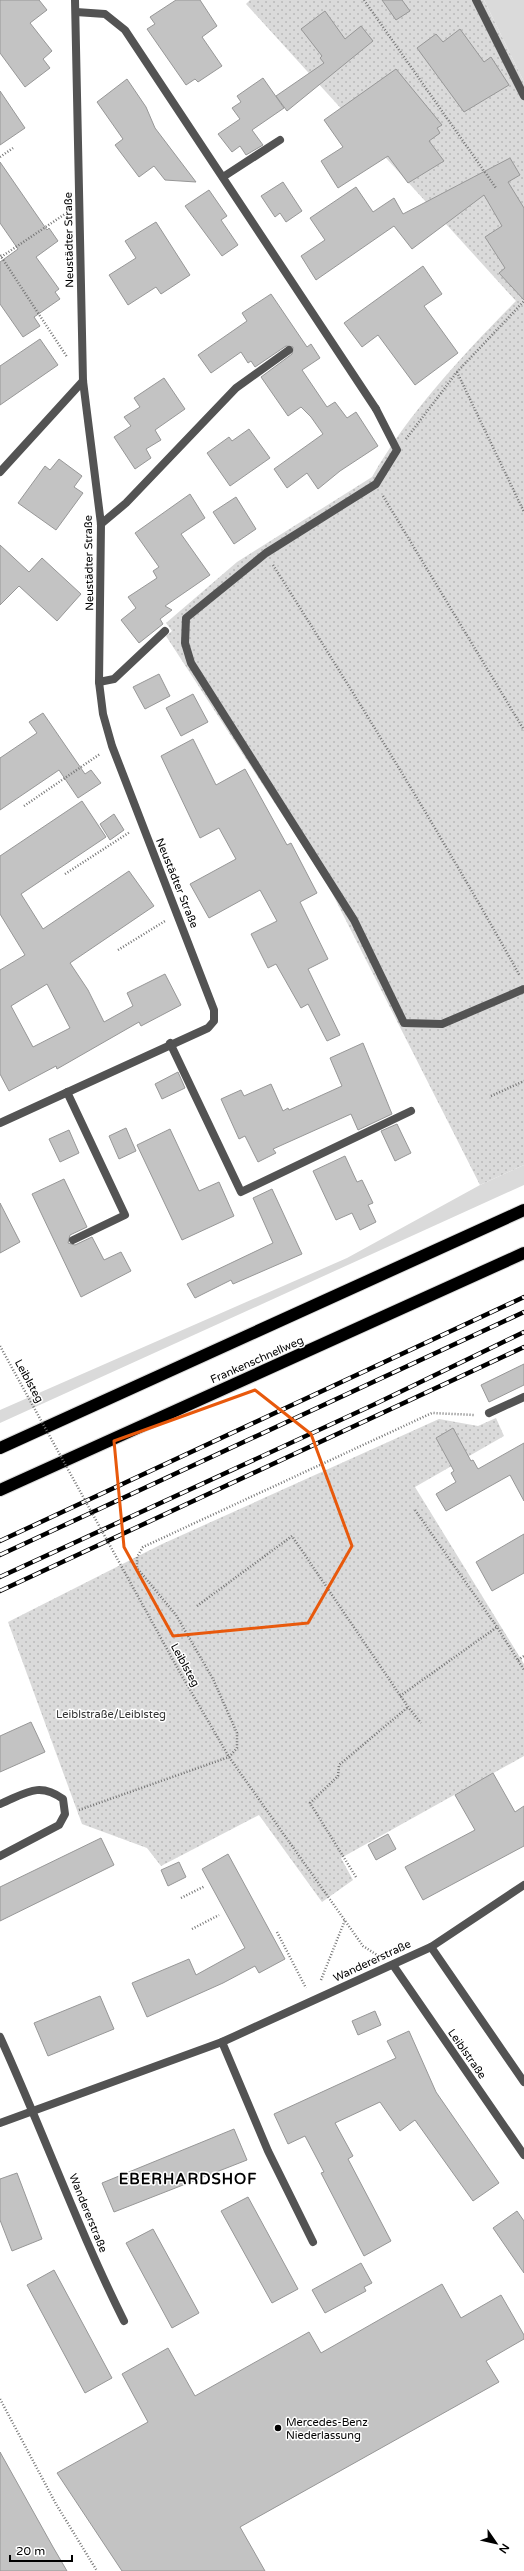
<svg xmlns="http://www.w3.org/2000/svg" width="524" height="2571" font-family="'Varela Round',sans-serif">
<style>
.grass{fill:#dadada}
.park{fill:url(#park-dots)}
.building{fill:#c3c3c3;stroke:#979797;fill-rule:evenodd}
.lines{fill:none;stroke-linecap:round;stroke-linejoin:round}
.highway-casing{stroke:#dbdbdb;stroke-width:14}
.path{stroke:#757575;stroke-width:2.5;stroke-dasharray:1 2;stroke-linecap:butt}
.lane{stroke:#535353;stroke-width:8}
.street{stroke:#535353;stroke-width:8}
.highway{stroke:#000;stroke-width:12}
.rail-casing{stroke:#000;stroke-width:4.5}
.rail{stroke:#fff;stroke-width:3;stroke-dasharray:9;stroke-linecap:butt}
.path-bridge{stroke:#757575;stroke-width:2.5;stroke-dasharray:1 2;stroke-linecap:butt}
.marked{fill:none;stroke:#e8590c;stroke-width:3;stroke-linejoin:round}
.poi-dot{fill:#000;stroke:#fff;stroke-width:1.5}
.labels{text-anchor:middle;dominant-baseline:central;stroke-width:3;stroke-linejoin:round;paint-order:stroke}
.street-label{font-size:11px;fill:#000;stroke:#fff}
.park-label{font-size:11px;fill:#313131;stroke:#fff}
.poi-label{font-size:11px;fill:#000;stroke:#fff;text-anchor:start}
.district-label{font-size:15px;font-weight:bold;letter-spacing:1px;fill:#000;stroke:#fff}
</style>
<defs>
<pattern id="park-dots" width="8" height="8" patternUnits="userSpaceOnUse"><rect width="8" height="8" fill="#dadada"/><path d="M2 2h.1M6 6h.1" fill="none" stroke="#b9b9b9" stroke-width="1.8" stroke-linecap="round"/></pattern>
</defs>
<rect width="100%" height="100%" fill="#fff"/>
<!-- grass -->
<g class="grass">
<path d="M484,0H524V82Z"/>
<path d="M524,1165V1185L0,1423V1410L347,1258L480,1185Z"/>
</g>
<!-- park -->
<g class="park">
<path d="M250,0H484L524,82V1165L480,1185L328,885L166,636L172,631L166,623L237,562L372,477C410,411 463,355 516,301L246,4Z"/>
<path d="M496,1418L504,1436L415,1487L524,1664V1756L341,1858L353,1880L322,1902L259,1815L161,1866L147,1848L82,1824L8,1622L160,1545L439,1419L478,1426Z"/>
</g>
<!-- building -->
<g class="building">
<path d="M0,0H39L47,10L30,23L52,51L43,59L50,68L25,87L0,53Z"/>
<path d="M176,0H200L217,26L202,37L222,66L198,82L195,79L186,85L147,29L155,24L150,17Z"/>
<path d="M382,0H402L410,11L396,20Z"/>
<path d="M325,11L345,39L361,26L373,41L287,111L276,96L324,63L320,58L322,56L301,29Z"/>
<path d="M460,29L484,62L491,57L509,85L464,112L417,48L436,34L443,42Z"/>
<path d="M396,69L442,125L437,128L440,133L429,141L444,161L408,183L388,156L338,188L321,161L343,147L324,120Z"/>
<path d="M263,78L284,108L252,130L263,145L246,155L240,146L232,152L218,134L240,119L232,108L241,102L237,96Z"/>
<path d="M127,79L146,107L155,128L196,182L165,180L154,166L139,177L115,145L123,139L97,102Z"/>
<path d="M0,91L25,128L0,145Z"/>
<path d="M510,158L520,175L508,182L524,208V300L499,273L505,268L485,237L502,226L484,195L412,249L394,226L316,280L301,256L325,240L310,218L356,187L373,212L394,198L403,214Z"/>
<path d="M0,162L47,230L49,228L58,241L36,257L59,289L55,292L60,299L34,317L40,326L23,337L0,304V262L18,249L0,223Z"/>
<path d="M283,182L302,211L286,222L280,213L275,217L261,196Z"/>
<path d="M209,190L227,216L221,220L238,245L222,256L185,206Z"/>
<path d="M156,222L190,275L161,294L156,287L128,305L109,275L136,258L125,241Z"/>
<path d="M423,266L442,294L424,306L458,353L415,385L378,335L362,347L344,323Z"/>
<path d="M271,294L307,347L311,344L320,358L302,370L327,407L335,402L347,418L356,412L378,446L340,471L318,489L307,473L287,488L274,469L323,434L311,417L301,407L288,416L261,377L292,354L293,347L286,346L255,367L251,361L248,363L241,352L211,373L198,355L247,321L242,313Z"/>
<path d="M40,339L58,365L0,405V366Z"/>
<path d="M164,378L185,409L155,430L161,440L146,449L151,458L135,469L114,437L131,426L124,417L140,407L134,398Z"/>
<path d="M249,429L270,458L230,486L207,453L229,437L232,441Z"/>
<path d="M59,459L82,476L74,487L83,493L56,530L18,503L45,466L50,470Z"/>
<path d="M190,494L205,518L181,534L210,575L165,606L172,610L160,619L163,624L139,643L121,620L136,608L128,597L157,578L153,571L159,567L135,533Z"/>
<path d="M236,497L256,529L234,544L213,512Z"/>
<path d="M0,545L29,572L42,558L81,594L57,621L19,586L0,605Z"/>
<path d="M159,674L170,696L145,709L133,687Z"/>
<path d="M193,694L208,722L181,736L166,708Z"/>
<path d="M43,713L85,774L91,770L101,783L78,798L59,770L0,810V758L37,733L29,722Z"/>
<path d="M193,739L216,785L245,769L287,845L291,843L317,893L300,902L328,959L308,969L340,1035L327,1041L308,1004L301,1008L276,964L268,968L251,934L277,921L260,890L209,918L190,884L236,859L219,828L200,838L161,756Z"/>
<path d="M82,801L106,837L21,894L43,929L129,871L154,906L70,963L88,990L104,1022L133,1006L127,993L165,974L181,1005L141,1026L139,1022L57,1069L56,1066L9,1091L0,1074V970L25,955L0,914V856ZM47,984L70,1028L33,1047L11,1006Z"/>
<path d="M114,814L124,830L110,840L100,824Z"/>
<path d="M363,1043L392,1114L358,1130L351,1114L273,1149L276,1153L258,1162L245,1136L239,1139L221,1099L241,1090L244,1096L271,1084L283,1111L288,1108L289,1110L342,1086L330,1058Z"/>
<path d="M178,1072L185,1088L162,1099L155,1084Z"/>
<path d="M397,1124L411,1153L395,1161L381,1131Z"/>
<path d="M126,1128L136,1151L119,1159L109,1136Z"/>
<path d="M170,1129L199,1191L219,1182L234,1216L182,1240L137,1145Z"/>
<path d="M69,1130L79,1153L60,1162L49,1139Z"/>
<path d="M345,1156L357,1182L362,1180L373,1203L368,1205L376,1222L360,1230L352,1213L336,1220L313,1171Z"/>
<path d="M64,1179L87,1227L70,1235L68,1243L75,1245L92,1237L104,1260L121,1252L131,1271L81,1297L32,1194Z"/>
<path d="M272,1189L302,1254L233,1284L231,1280L195,1298L187,1284L273,1243L253,1198Z"/>
<path d="M0,1203L20,1242L0,1253Z"/>
<path d="M524,1364V1385L489,1402L481,1385Z"/>
<path d="M453,1428L471,1461L473,1460L478,1469L524,1443V1501L510,1475L446,1511L436,1494L456,1482L451,1473L454,1471L436,1438Z"/>
<path d="M524,1534V1573L492,1591L476,1562Z"/>
<path d="M31,1722L45,1752L0,1772V1736Z"/>
<path d="M493,1773L515,1812L524,1806V1846L423,1900L405,1867L475,1830L455,1795Z"/>
<path d="M388,1834L396,1849L376,1860L368,1845Z"/>
<path d="M101,1838L114,1865L0,1921V1887Z"/>
<path d="M228,1854L285,1959L259,1973L255,1966L223,1983L147,2017L132,1983L189,1959L196,1975L245,1948L202,1869Z"/>
<path d="M179,1862L186,1877L168,1886L161,1870Z"/>
<path d="M100,1996L114,2029L48,2056L34,2023Z"/>
<path d="M375,2011L381,2025L358,2035L352,2021Z"/>
<path d="M409,2031L436,2092L499,2183L473,2201L415,2120L400,2131L380,2102L335,2123L353,2156L348,2159L391,2241L364,2256L321,2173L324,2172L305,2136L288,2144L274,2114L396,2058L387,2041Z"/>
<path d="M234,2129L247,2160L114,2212L102,2183Z"/>
<path d="M17,2173L42,2239L12,2251L0,2220V2179Z"/>
<path d="M248,2197L298,2289L272,2303L221,2211Z"/>
<path d="M517,2211L524,2221V2273L493,2228Z"/>
<path d="M153,2229L199,2313L172,2328L126,2243Z"/>
<path d="M361,2263L372,2283L364,2287L366,2291L325,2313L312,2290Z"/>
<path d="M54,2270L112,2378L85,2393L27,2285Z"/>
<path d="M442,2284L461,2318L501,2295L524,2335V2339L486,2361L499,2382L240,2527L265,2571H122L57,2473L148,2422L122,2374L168,2348L195,2396L309,2332L321,2353Z"/>
<path d="M0,2452L53,2547L67,2571H0Z"/>
</g>
<g class="lines">
<!-- highway casing -->
<g class="highway-casing">
<g id="highway">
<path d="M0,1448L524,1210"/>
<path d="M0,1490L524,1253"/>
</g>
</g>
<!-- path -->
<g class="path">
<path d="M364,0L496,188"/>
<path d="M0,157L13,148"/>
<path d="M0,255L67,357"/>
<path d="M1,257L65,214"/>
<path d="M457,372L524,512"/>
<path d="M406,439L457,372L524,301"/>
<path d="M383,496L524,730"/>
<path d="M273,565C359,701 442,836 520,976"/>
<path d="M24,806L100,754"/>
<path d="M65,874L130,832"/>
<path d="M118,950L165,921"/>
<path d="M491,1096L524,1081"/>
<path d="M415,1510L497,1627L524,1670"/>
<path d="M197,1606L292,1536L408,1707L421,1723"/>
<path d="M518,1660L524,1656"/>
<path d="M178,1669L229,1757L363,1946L377,1955"/>
<path d="M400,1696L497,1627"/>
<path d="M79,1810L229,1757L237,1748V1733L213,1679L176,1615L137,1568V1557L143,1547L432,1413L475,1415"/>
<path d="M356,1877L310,1803L338,1776L339,1765L408,1707"/>
<path d="M181,1898L205,1886"/>
<path d="M192,1929L219,1915"/>
<path d="M277,1932L306,1988"/>
<path d="M321,1980L345,1920"/>
<path d="M0,2399L56,2504L97,2571"/>
</g>
<!-- lane -->
<g class="lane">
<path d="M476,0L524,96"/>
<path d="M223,177L280,140"/>
<path d="M376,409L397,450L376,484L266,553L186,618L185,643L191,663L354,920L404,1023L442,1024L524,989"/>
<path d="M101,524L126,503L236,388L289,350"/>
<path d="M99,682L114,679L165,631"/>
<path d="M170,1043L241,1192L411,1111"/>
<path d="M67,1092L125,1215L73,1240"/>
<path d="M489,1413L524,1397"/>
</g>
<!-- street -->
<g class="street">
<path d="M76,12L105,14L125,30L376,409"/>
<path d="M0,472L83,381"/>
<path d="M0,1123L208,1028L214,1021V1010L112,746L103,714L99,682L101,524L83,381L75,0"/>
<path d="M0,1804C25,1794 38,1781 63,1799L65,1814L59,1825L0,1856"/>
<path d="M431,1947L524,2082"/>
<path d="M393,1965L524,2155"/>
<path d="M0,2037C43,2131 78,2229 124,2321"/>
<path d="M222,2042L268,2151L313,2242"/>
<path d="M0,2123L222,2042L312,2001L431,1947L524,1885"/>
</g>
<!-- highway -->
<use href="#highway" class="highway"/>
<!-- rail casing -->
<g class="rail-casing">
<g id="rail">
<path d="M0,1541L524,1297"/>
<path d="M0,1555L524,1312"/>
<path d="M0,1577L373,1405L524,1332"/>
<path d="M0,1591L524,1347"/>
</g>
</g>
<!-- rail -->
<use href="#rail" class="rail"/>
<!-- path-bridge -->
<path class="path-bridge" d="M0,1346L178,1669"/>
</g>
<!-- marked area -->
<path class="marked" d="M255,1390L311,1434L352,1546L308,1623L173,1636L124,1547L114,1441Z"/>
<!-- markers -->
<circle class="poi-dot" cx="278" cy="2428" r="4"/>
<g class="labels">
<!-- street labels -->
<g class="street-label">
<text transform="translate(69 240) rotate(-91)">Neustädter Straße</text>
<text transform="translate(89 563) rotate(-91)">Neustädter Straße</text>
<text transform="translate(177 883) rotate(68)">Neustädter Straße</text>
<text transform="translate(257 1360) rotate(-24)">Frankenschnellweg</text>
<text transform="translate(29 1381) rotate(61)">Leiblsteg</text>
<text transform="translate(185 1665) rotate(61)">Leiblsteg</text>
<text transform="translate(372 1961) rotate(-25)">Wandererstraße</text>
<text transform="translate(467 2054) rotate(55)">Leiblstraße</text>
<text transform="translate(88 2213) rotate(68)">Wandererstraße</text>
</g>
<!-- park labels -->
<g class="park-label">
<text x="111" y="1714">Leiblstraße/Leiblsteg</text>
</g>
<!-- poi labels -->
<g class="poi-label">
<text x="286" y="2422">Mercedes-Benz<tspan x="286" dy="13">Niederlassung</tspan></text>
</g>
<!-- district labels -->
<g class="district-label">
<text x="188" y="2179">EBERHARDSHOF</text>
</g>
</g>
<!-- north arrow -->
<g transform="translate(496 2543) rotate(124)" stroke="#ffffff" stroke-width="3" paint-order="stroke">
<path d="M0-3L7 15L0 10L-7 15Z" fill="#000000"/>
<text y="-6" font-size="11" font-weight="bold" text-anchor="middle" fill="#000000">N</text>
</g>
<!-- scale -->
<path d="M10 2555v6h62v-6" fill="none" stroke="#000000" stroke-width="2"/>
<text x="16" y="2555" font-size="12" fill="#000000" stroke="#ffffff" stroke-width="3" paint-order="stroke">20 m</text>
</svg>
